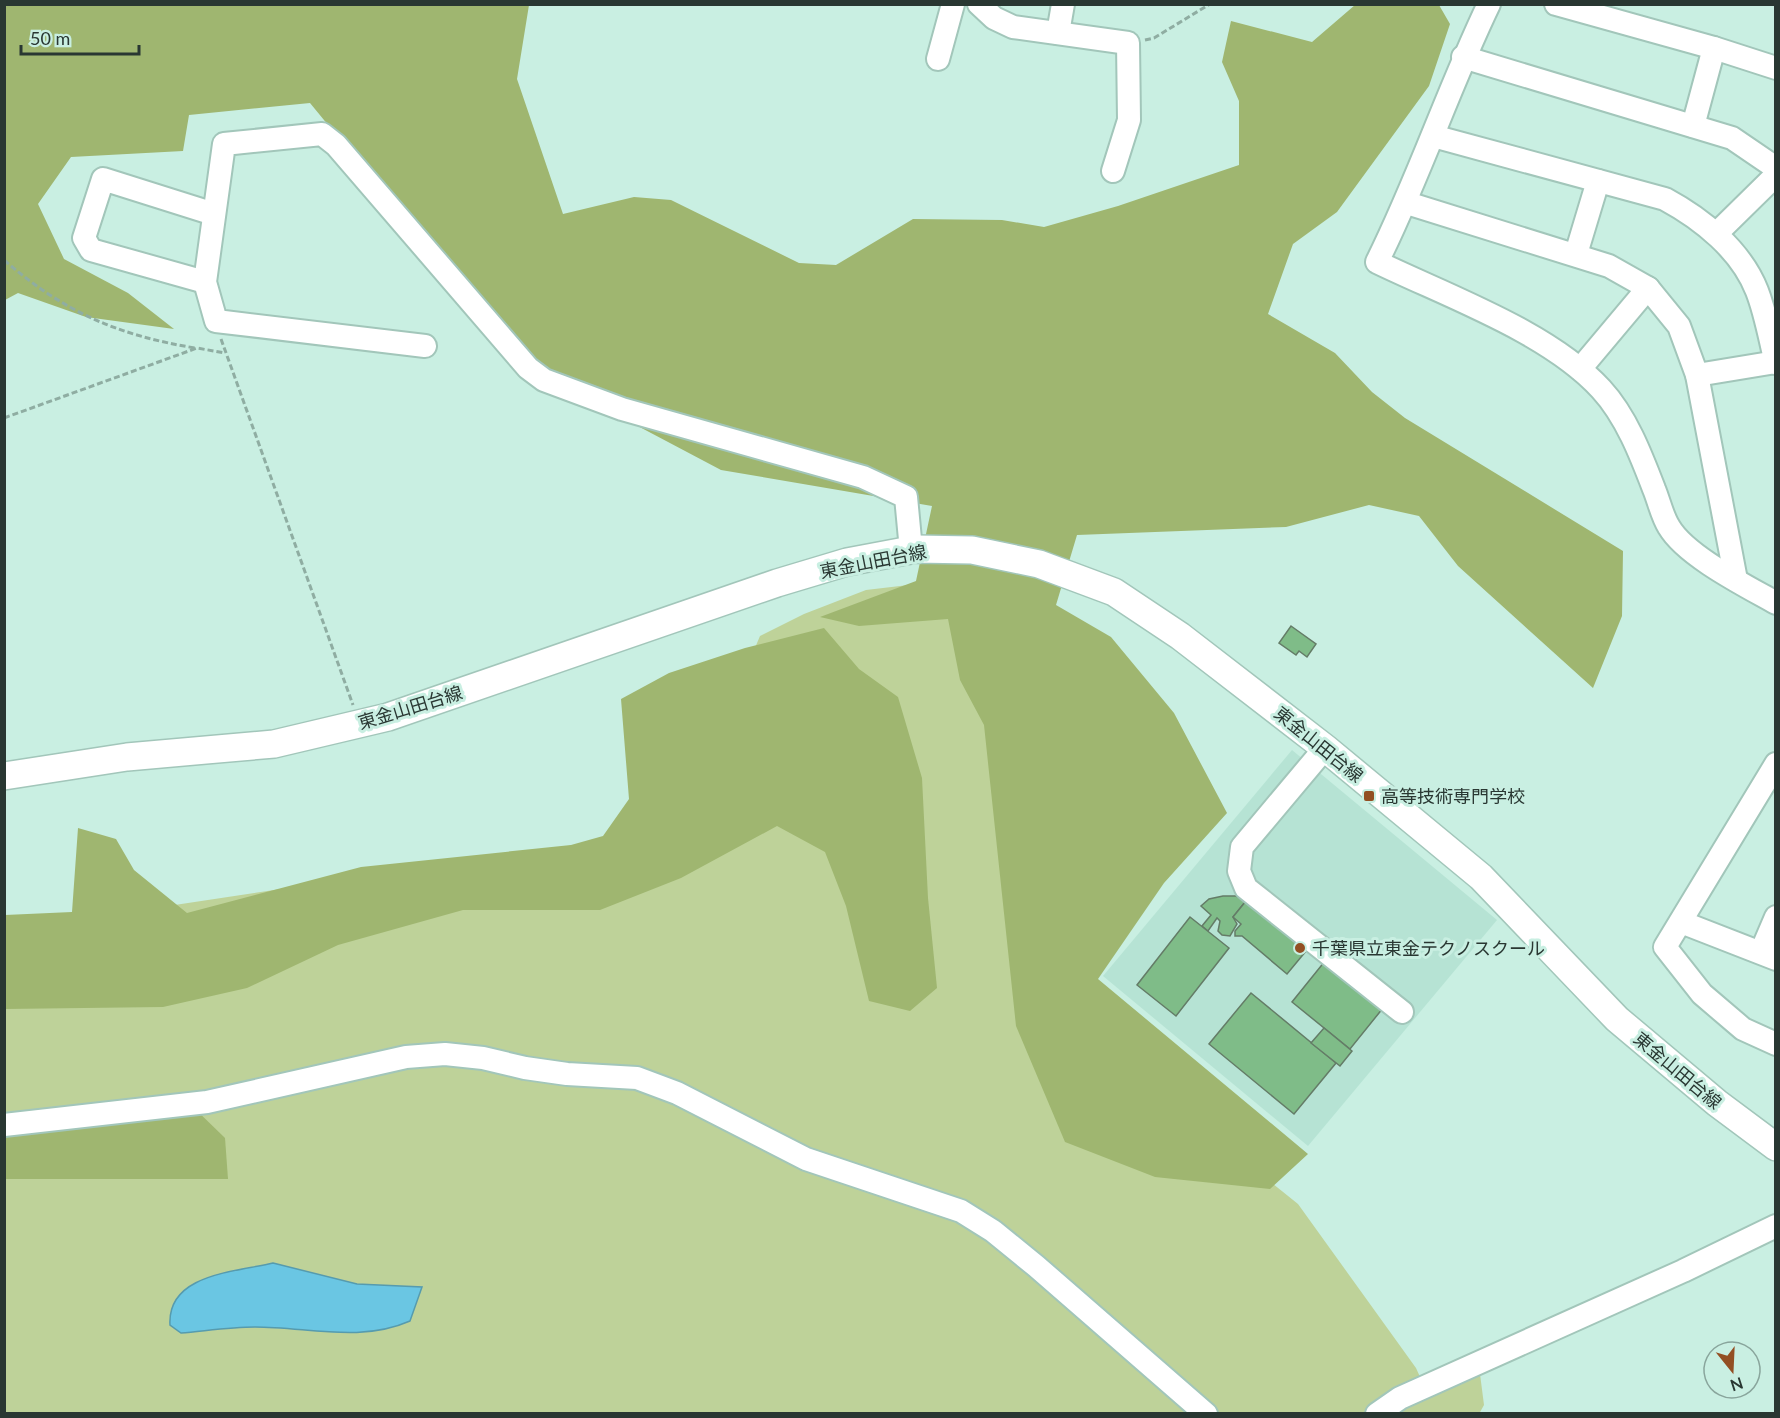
<svg xmlns="http://www.w3.org/2000/svg" width="1780" height="1418" font-family="Lato,'Noto Sans JP',sans-serif">
<style>
.built{fill:#b6e3d4}
.green{fill:#bed299}
.forest{fill:#9fb670}
.water{fill:#6ac6e3;stroke:#569bae;stroke-width:1.5}
.building{fill:#7fbc88;stroke:#647c67;stroke-width:1.5}
.lines{fill:none;stroke-linecap:round;stroke-linejoin:round}
.minor-casing{stroke:#a2c6ba;stroke-width:26}
.major-casing{stroke:#a2c6ba;stroke-width:30}
.path{stroke:#8fada2;stroke-width:3;stroke-dasharray:6 3;stroke-linecap:butt}
.minor{stroke:#fff;stroke-width:22}
.major{stroke:#fff;stroke-width:27}
.poi-dot{fill:#934f23;stroke:#c9efe2;stroke-width:2}
.labels{text-anchor:middle;dominant-baseline:central;stroke-width:6;stroke-linejoin:round;paint-order:stroke}
.street-label{font-size:18px;fill:#293732;stroke:#c9efe2}
.poi-label{font-size:18px;fill:#293732;stroke:#c9efe2;text-anchor:start}
</style>
<rect width="100%" height="100%" fill="#c9efe2"/>
<!-- built -->
<path class="built" d="M1292,750L1497,920L1308,1146L1103,976Z"/>
<!-- green -->
<path class="green" d="M934,582L966,638L996,765L1032,990L1298,1204L1416,1368L1429,1397L1480,1374L1484,1405L1479,1414H5V923L115,914L607,840L719,733L760,636L804,614L866,590Z"/>
<!-- forest -->
<g class="forest">
<path d="M5,5H529L517,79L563,214L634,197L671,200L799,263L836,265L913,219L1002,220L1044,227L1118,206L1239,165V101L1222,62L1231,21L1312,42L1355,5H1439L1450,24L1429,86L1337,212L1293,244L1268,314L1335,353L1372,392L1405,418L1623,551L1622,616L1593,688L1458,566L1419,516L1369,505L1286,527L1077,535L1056,605L1111,637L1174,713L1227,813L1164,883L1098,979L1308,1154L1270,1189L1155,1177L1065,1142L1016,1026L984,725L960,680L948,619L859,626L820,617L916,581L932,506L721,470L528,368L310,103L189,115L183,151L71,157L38,204L64,259L128,293L174,329L86,317L18,293L5,300Z"/>
<path d="M824,628L859,669L898,697L922,778L928,898L937,988L910,1011L869,1001L846,906L825,852L777,826L681,878L600,910H463L338,945L247,988L163,1007L5,1009V915L72,912L78,828L116,839L134,870L187,913L361,867L571,845L603,836L629,799L621,699L669,673L745,648Z"/>
<path d="M190,1104L225,1138L228,1179H5V1114Z"/>
</g>
<!-- water -->
<path class="water" d="M273,1263L357,1284L422,1287L410,1321C360,1343 308,1327 255,1327C230,1327 205,1331 181,1333L170,1325C167,1274 235,1272 273,1263Z"/>
<!-- building -->
<g class="building">
<path d="M1291,626L1316,644L1307,657L1299,651L1296,655L1279,643Z"/>
<path d="M1223,896H1236L1245,902L1233,917L1237,924L1230,936L1222,935L1218,931L1220,921L1217,918L1208,931L1202,926L1211,915L1201,906L1209,899Z"/>
<path d="M1250,896L1311,945L1287,974L1242,936H1235V931L1241,924L1233,917Z"/>
<path d="M1190,917L1229,948L1176,1016L1137,985Z"/>
<path d="M1325,961L1383,1008L1350,1049L1292,1002Z"/>
<path d="M1251,993L1336,1063L1294,1114L1209,1044Z"/>
<path d="M1324,1028L1352,1051L1340,1066L1311,1043Z"/>
</g>
<g class="lines">
<!-- minor casing -->
<g class="minor-casing">
<g id="minor">
<path d="M979,4L994,18L1013,27L1128,43L1129,120L1113,171"/>
<path d="M1489,4C1448,89 1419,178 1377,262C1447,296 1549,332 1601,389C1626,416 1641,455 1654,489C1659,501 1662,516 1669,527C1686,556 1746,586 1776,603"/>
<path d="M1556,4L1714,48L1776,68"/>
<path d="M1058,33L1063,4"/>
<path d="M1463,57L1732,138L1776,168"/>
<path d="M938,59L953,4"/>
<path d="M1693,126L1714,48"/>
<path d="M1433,136L1665,199C1702,219 1741,250 1757,291C1766,314 1770,339 1776,363"/>
<path d="M1407,203L1609,266L1648,288L1679,326L1697,375L1736,580"/>
<path d="M1716,234L1776,175"/>
<path d="M1576,254L1598,181"/>
<path d="M205,282L91,250L84,238L103,179L214,214"/>
<path d="M425,346L216,321L205,282L224,144L322,134L336,145L528,368L544,380L622,409L863,477L906,497L911,550"/>
<path d="M1580,369L1648,288"/>
<path d="M1697,375L1776,362"/>
<path d="M1325,748L1242,847L1239,871L1246,888L1402,1012"/>
<path d="M1776,764L1665,947L1702,994L1743,1029L1776,1044"/>
<path d="M1681,922L1776,959"/>
<path d="M1761,952L1776,917"/>
<path d="M4,1125L207,1102L406,1057L445,1054L483,1058L525,1068L567,1074L637,1078L677,1093L806,1159L961,1211L993,1231L1036,1266L1206,1414"/>
<path d="M1377,1414L1400,1398L1683,1271L1776,1226"/>
</g>
</g>
<!-- major casing -->
<g class="major-casing">
<path id="major" d="M4,776L127,757L274,744L388,717L777,583L847,562L916,549L972,550L1039,564L1114,592L1180,636L1325,748L1481,877L1617,1019L1717,1103L1776,1147"/>
</g>
<!-- path -->
<g class="path">
<path d="M1145,40L1154,38L1210,4"/>
<path d="M4,260C64,312 117,335 195,348"/>
<path d="M221,339L353,705"/>
<path d="M4,418L197,348L225,353"/>
</g>
<!-- minor -->
<use href="#minor" class="minor"/>
<!-- major -->
<use href="#major" class="major"/>
</g>
<!-- markers -->
<g class="poi-dot">
<rect x="1363" y="790" width="12" height="12" rx="3"/>
<circle cx="1300" cy="948" r="6"/>
</g>
<g class="labels">
<!-- street labels -->
<g class="street-label">
<text transform="translate(873 561) rotate(-11)">東金山田台線</text>
<text transform="translate(410 707) rotate(-17)">東金山田台線</text>
<text transform="translate(1319 744) rotate(39)">東金山田台線</text>
<text transform="translate(1678 1070) rotate(40)">東金山田台線</text>
</g>
<!-- poi labels -->
<g class="poi-label">
<text x="1381" y="796">高等技術専門学校</text>
<text x="1312" y="948">千葉県立東金テクノスクール</text>
</g>
</g>
<!-- border -->
<rect width="1780" height="1418" fill="none" stroke="#293732" stroke-width="12"/>
<!-- north arrow -->
<g transform="translate(1732 1370) rotate(162)"><circle r="28" fill="#c9efe2" stroke="#89a59c" stroke-width="1.5"/>
<path d="M0-4.5L10 22L0 15L-10 22Z" fill="#934f23"/>
<text y="-9" font-size="16" font-weight="bold" text-anchor="middle" fill="#293732">N</text>
</g>
<!-- scale -->
<path d="M21 45v9h118v-9" fill="none" stroke="#293732" stroke-width="3"/>
<text x="30" y="45" font-size="18" fill="#293732" stroke="#c9efe2" stroke-width="4.5" paint-order="stroke">50 m</text>
</svg>
